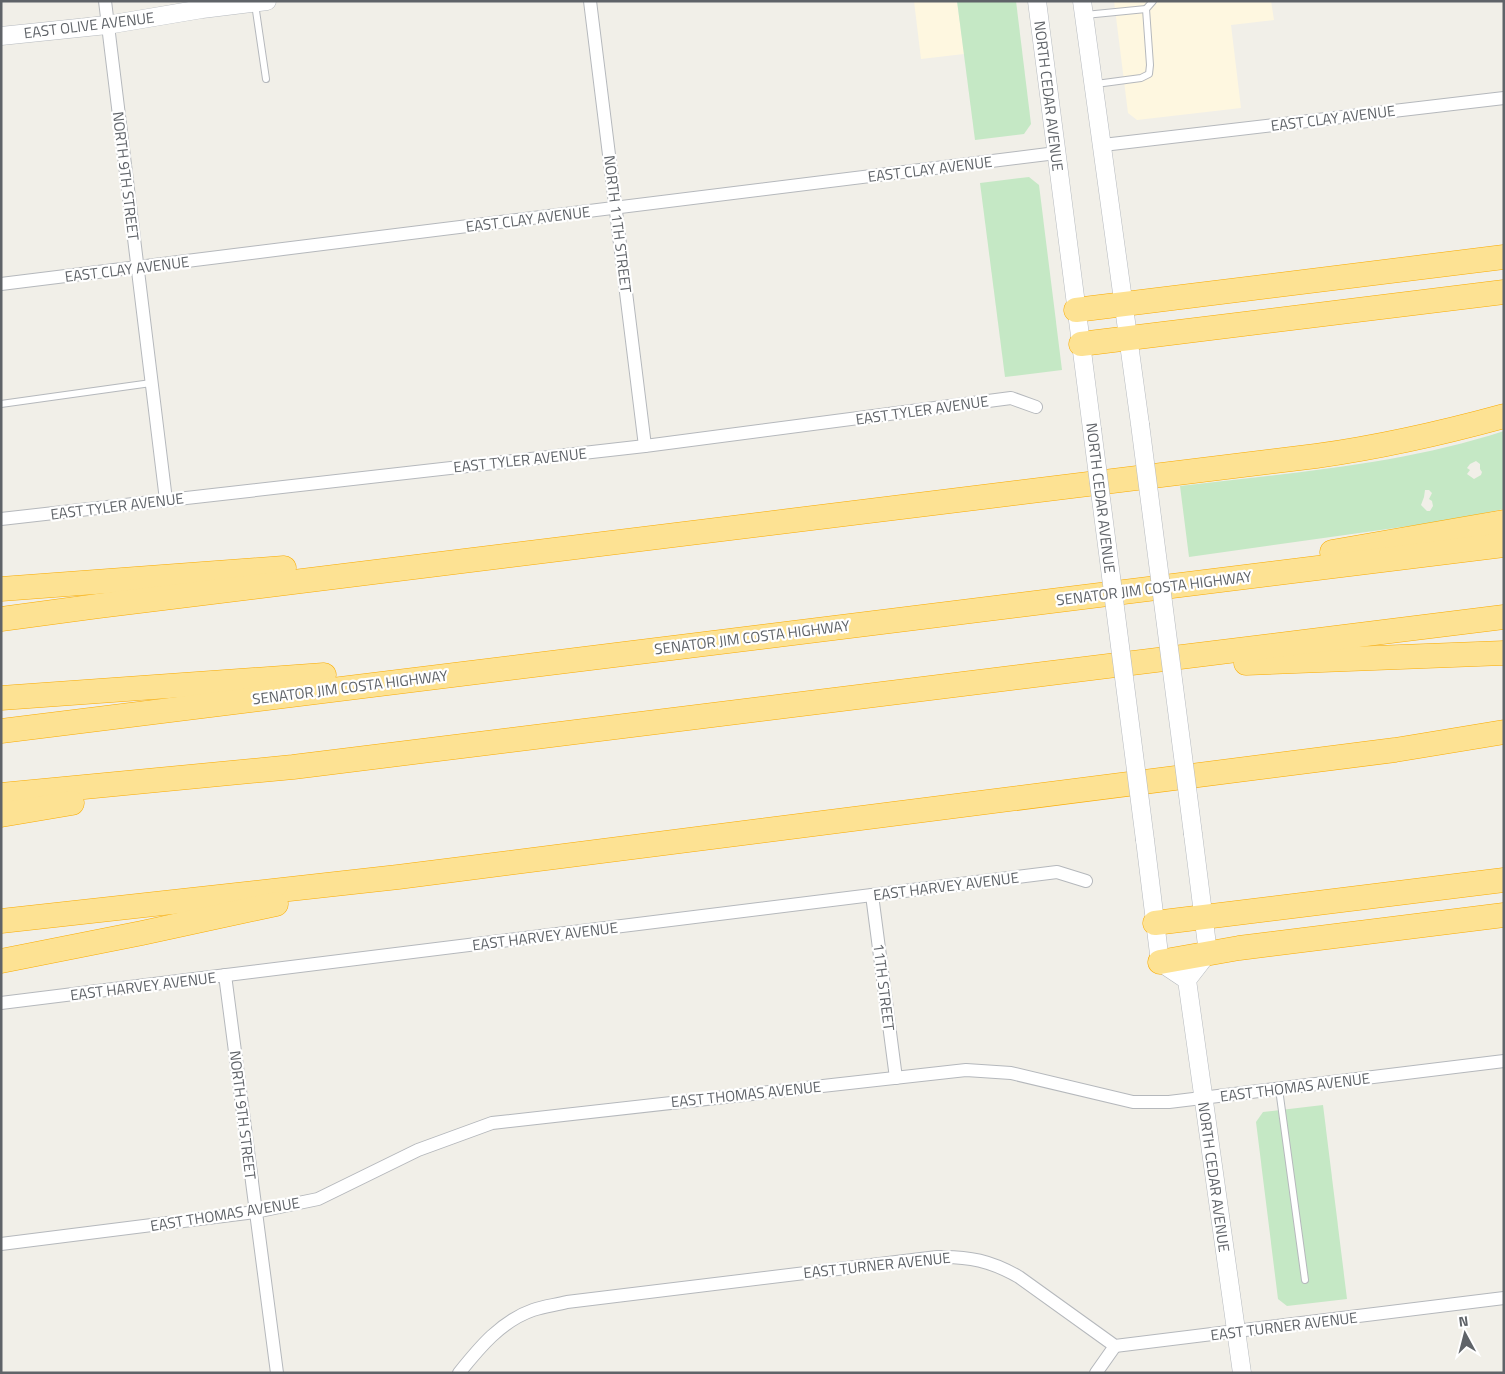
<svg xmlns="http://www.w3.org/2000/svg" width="1505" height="1374" font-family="'Titillium Web',sans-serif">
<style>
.commercial{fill:#fef7e0}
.green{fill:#c5e8c5;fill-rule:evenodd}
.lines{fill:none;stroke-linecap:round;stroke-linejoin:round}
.service-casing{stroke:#b5b8bc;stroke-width:8}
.minor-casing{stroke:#b5b8bc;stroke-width:14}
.secondary-casing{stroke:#b6babf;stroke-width:19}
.motorway-casing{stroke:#f9ab00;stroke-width:25}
.service{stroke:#fff;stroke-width:6}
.minor{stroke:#fff;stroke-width:12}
.secondary{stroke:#fff;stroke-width:18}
.motorway{stroke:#fde293;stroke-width:24}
.secondary-bridge-casing{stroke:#b6babf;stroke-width:19;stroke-linecap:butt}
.secondary-bridge{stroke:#fff;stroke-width:18}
.labels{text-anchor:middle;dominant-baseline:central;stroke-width:4.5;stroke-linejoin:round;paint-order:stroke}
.street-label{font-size:15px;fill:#5f6368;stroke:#fff}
</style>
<rect width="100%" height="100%" fill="#f1efe8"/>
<!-- commercial -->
<g class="commercial">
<path d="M914,1H957L964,54L921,59Z"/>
<path d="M1114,1H1271L1274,20L1231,25L1241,108L1137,120L1128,113Z"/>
</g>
<!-- green -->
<g class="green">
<path d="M957,1H1016L1031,124L1024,134L975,140Z"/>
<path d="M1029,177L1039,185L1062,370L1005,377L980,183Z"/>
<path d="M1504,431V509L1445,521L1189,557L1180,486C1288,473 1400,465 1504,431ZM1476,461L1480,464V469L1482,472L1481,475L1474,479L1467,474L1470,470L1467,468L1470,464ZM1425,490H1429L1432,493L1429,499L1432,501L1433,506L1430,511H1427L1421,505L1424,497Z"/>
<path d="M1323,1105L1347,1299L1287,1306L1278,1299L1256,1122L1263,1112Z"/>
</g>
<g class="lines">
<!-- service casing -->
<g class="service-casing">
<g id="service">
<path d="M255,4L266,79"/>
<path d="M1085,15L1146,9"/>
<path d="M1096,84L1141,78L1149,74L1150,65L1146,9L1153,1"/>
<path d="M1,404L151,383"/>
<path d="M1279,1089L1305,1280"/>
</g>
</g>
<!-- minor casing -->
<g class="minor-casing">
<g id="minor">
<path d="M105,1L166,500"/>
<path d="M590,1L645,446"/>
<path d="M1103,145L1504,98"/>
<path d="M1,284L1056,153"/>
<path d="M1,519L645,446L1011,398L1036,407"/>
<path d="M872,895L896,1078"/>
<path d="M225,975L277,1373"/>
<path d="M1,1003L1057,872L1086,881"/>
<path d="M1,1244L255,1212L318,1199L418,1150L492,1123L966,1070L1011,1073L1133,1102H1169L1504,1061"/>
<path d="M459,1373C479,1348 501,1321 533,1310C544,1306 556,1305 567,1302L937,1257C969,1256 991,1261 1019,1277L1115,1346L1504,1298"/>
<path d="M1096,1373L1115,1346"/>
</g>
</g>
<!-- secondary casing -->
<g class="secondary-casing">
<g id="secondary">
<path d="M1037,1L1092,429"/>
<path d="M1082,1L1140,424"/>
<path d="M1,36L107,25L202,9L267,1"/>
<path d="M1193,834L1208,953L1187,980L1242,1373"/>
<path d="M1145,840L1160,962L1187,980"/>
</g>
</g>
<!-- motorway casing -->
<g class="motorway-casing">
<g id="motorway">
<path d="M1076,310L1504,257"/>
<path d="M1081,344L1504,292"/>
<path d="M1332,552L1504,522"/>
<path d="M1,589L284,568"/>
<path d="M1,619L98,606L1316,456C1380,447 1442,433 1504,416"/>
<path d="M1246,663L1504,653"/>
<path d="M1,698L324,675"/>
<path d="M1,731L1504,545"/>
<path d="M1,795L293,767L1504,617"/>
<path d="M1,815L72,803"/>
<path d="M1,921L398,877L1395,750L1504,732"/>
<path d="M1155,923L1504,880"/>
<path d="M1,961L142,933L276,904"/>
<path d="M1160,962L1239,948L1504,915"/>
</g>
</g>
<!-- service -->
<use href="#service" class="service"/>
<!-- minor -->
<use href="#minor" class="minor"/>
<!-- secondary -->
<use href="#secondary" class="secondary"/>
<!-- motorway -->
<use href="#motorway" class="motorway"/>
<!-- secondary-bridge casing -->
<g class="secondary-bridge-casing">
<g id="secondary-bridge">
<path d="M1140,424L1193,834"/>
<path d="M1092,429L1145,840"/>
</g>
</g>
<!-- secondary-bridge -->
<use href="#secondary-bridge" class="secondary-bridge"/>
</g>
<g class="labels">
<!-- street labels -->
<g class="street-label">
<text transform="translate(89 25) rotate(-7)">EAST OLIVE AVENUE</text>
<text transform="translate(1049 96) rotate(83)">NORTH CEDAR AVENUE</text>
<text transform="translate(1333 118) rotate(-7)">EAST CLAY AVENUE</text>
<text transform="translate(930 169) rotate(-7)">EAST CLAY AVENUE</text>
<text transform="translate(126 176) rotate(83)">NORTH 9TH STREET</text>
<text transform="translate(528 219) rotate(-7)">EAST CLAY AVENUE</text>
<text transform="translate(618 224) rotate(83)">NORTH 11TH STREET</text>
<text transform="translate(127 269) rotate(-7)">EAST CLAY AVENUE</text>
<text transform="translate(922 410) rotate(-8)">EAST TYLER AVENUE</text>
<text transform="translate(520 460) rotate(-6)">EAST TYLER AVENUE</text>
<text transform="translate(1101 498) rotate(83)">NORTH CEDAR AVENUE</text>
<text transform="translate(117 506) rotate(-7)">EAST TYLER AVENUE</text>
<text transform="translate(1154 588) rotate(-7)">SENATOR JIM COSTA HIGHWAY</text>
<text transform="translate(752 637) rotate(-7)">SENATOR JIM COSTA HIGHWAY</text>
<text transform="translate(350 687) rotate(-7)">SENATOR JIM COSTA HIGHWAY</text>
<text transform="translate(946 886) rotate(-7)">EAST HARVEY AVENUE</text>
<text transform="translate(545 936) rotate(-7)">EAST HARVEY AVENUE</text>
<text transform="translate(143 986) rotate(-7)">EAST HARVEY AVENUE</text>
<text transform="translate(884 987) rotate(83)">11TH STREET</text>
<text transform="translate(1295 1087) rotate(-7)">EAST THOMAS AVENUE</text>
<text transform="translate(746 1094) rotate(-6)">EAST THOMAS AVENUE</text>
<text transform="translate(243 1115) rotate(83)">NORTH 9TH STREET</text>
<text transform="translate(1214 1177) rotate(82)">NORTH CEDAR AVENUE</text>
<text transform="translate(225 1214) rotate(-9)">EAST THOMAS AVENUE</text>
<text transform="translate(877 1265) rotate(-6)">EAST TURNER AVENUE</text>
<text transform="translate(1284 1326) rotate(-7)">EAST TURNER AVENUE</text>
</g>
</g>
<!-- border -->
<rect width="1505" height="1374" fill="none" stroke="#5f6368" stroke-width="5"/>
<!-- north arrow -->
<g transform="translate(1465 1334) rotate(353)" stroke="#ffffff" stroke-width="4" paint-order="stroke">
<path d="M0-4L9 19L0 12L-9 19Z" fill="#5f6368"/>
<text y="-8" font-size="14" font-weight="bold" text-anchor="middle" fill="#5f6368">N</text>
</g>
</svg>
